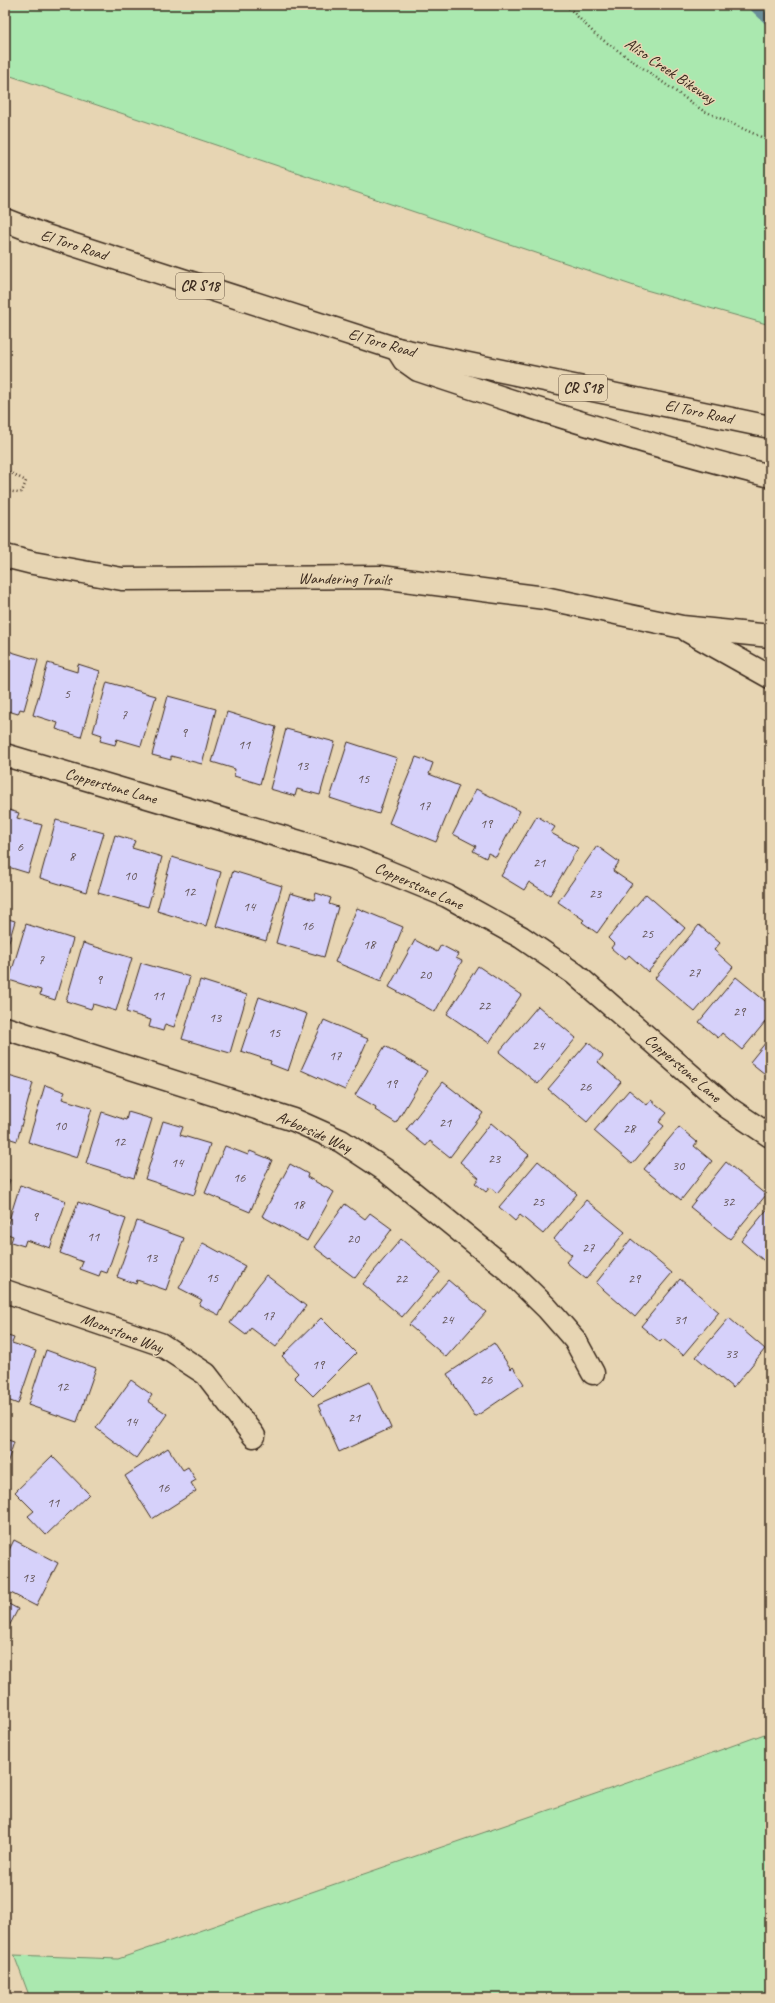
<svg xmlns="http://www.w3.org/2000/svg" width="775" height="2003" font-family="Caveat,sans-serif">
<style>
.green{fill:#aae8af;stroke:#728966}
.lines{fill:none;stroke-linecap:round;stroke-linejoin:round}
.stream{stroke:#6b8f9a;stroke-width:9}
.building{fill:#d6d1fa;stroke:#3b2a1e}
.street-casing{stroke:#3b2a1e;stroke-width:25}
.secondary-casing{stroke:#3b2a1e;stroke-width:25}
.primary-casing{stroke:#3b2a1e;stroke-width:25}
.path{stroke:#3b2a1e;stroke-width:2.5;stroke-dasharray:1 3;stroke-linecap:butt}
.street{stroke:#e7d5b3;stroke-width:22}
.secondary{stroke:#e7d5b3;stroke-width:22}
.primary{stroke:#e7d5b3;stroke-width:22}
.labels{text-anchor:middle;dominant-baseline:central;stroke-width:3;stroke-linejoin:round;paint-order:stroke}
.number-label{font-size:14px;fill:#625455}
.shield{fill:#e7d5b3;stroke:#6f5d4b;stroke-width:1}
.shield-label{font-size:15px;font-weight:bold;fill:#3b2a1e}
.street-label{font-size:16px;fill:#3b2a1e;stroke:#e7d5b3}
</style>
<rect width="100%" height="100%" fill="#e7d5b3"/>
<filter id="ink" filterUnits="userSpaceOnUse"><feTurbulence type="fractalNoise" baseFrequency=".025" numOctaves="2"/><feDisplacementMap in="SourceGraphic" scale="8" xChannelSelector="R" yChannelSelector="G"/><feConvolveMatrix kernelMatrix="1 2 1 2 8 2 1 2 1" color-interpolation-filters="sRGB"/></filter>
<g filter="url(#ink)">
<!-- green -->
<g class="green">
<path d="M5,5H770V325L646,290L5,74Z"/>
<path d="M770,1732V1998H30L14,1955L118,1959L679,1765Z"/>
</g>
<g class="lines">
<!-- stream -->
<path class="stream" d="M752,5L770,22"/>
</g>
<!-- building -->
<g class="building">
<path d="M5,650L38,660L24,710L20,709L18,714L5,710Z"/>
<path d="M48,663L77,672L78,664L100,671L81,737L56,729L58,723L33,715Z"/>
<path d="M107,682L156,696L141,746L117,739L115,745L100,741L102,735L93,732Z"/>
<path d="M168,696L216,709L202,764L171,756V760L152,755Z"/>
<path d="M227,712L276,727L260,784L234,776L235,769L212,762Z"/>
<path d="M286,729L335,742L320,795L297,789L295,796L270,789Z"/>
<path d="M348,742L397,758L379,814L330,798Z"/>
<path d="M416,757L433,763L429,774L459,786L436,842L389,823Z"/>
<path d="M476,789L520,811L496,857L488,853L486,858L473,851L476,846L453,834Z"/>
<path d="M5,809L19,813L17,818L42,825L28,873L5,866Z"/>
<path d="M537,816L555,827L551,833L578,848L550,895L529,882L524,890L501,876Z"/>
<path d="M56,820L104,833L86,892L40,878Z"/>
<path d="M115,835L135,841L132,848L162,857L148,907L98,893Z"/>
<path d="M597,846L619,862L613,871L632,884L597,933L582,922L584,920L558,902Z"/>
<path d="M172,857L221,872L206,926L157,911Z"/>
<path d="M233,871L282,886L266,941L216,926Z"/>
<path d="M290,893L314,900L316,893L331,898L329,904L338,907L324,957L276,943Z"/>
<path d="M646,894L685,928L648,972L629,955L625,960L611,948L614,944L608,938Z"/>
<path d="M357,908L403,927L381,981L335,962Z"/>
<path d="M5,918L15,921L5,955Z"/>
<path d="M26,924L73,939L55,1000L40,995L41,990L9,980Z"/>
<path d="M699,925L720,943L714,950L733,967L695,1012L655,978Z"/>
<path d="M415,940L437,952L441,945L458,954L456,958L462,961L435,1012L389,987Z"/>
<path d="M83,943L132,958L116,1011L93,1004L91,1009L66,1001Z"/>
<path d="M141,963L190,977L174,1027L165,1024L163,1031L149,1027L151,1020L126,1012Z"/>
<path d="M478,966L521,995L489,1043L447,1014Z"/>
<path d="M736,977L770,1005V1016L742,1050L722,1033L718,1038L699,1022Z"/>
<path d="M200,980L247,995L230,1053L182,1039Z"/>
<path d="M259,997L307,1014L288,1071L270,1064L271,1061L241,1051Z"/>
<path d="M538,1006L576,1038L538,1084L499,1052Z"/>
<path d="M324,1020L368,1039L345,1090L301,1070Z"/>
<path d="M770,1037V1078L750,1062Z"/>
<path d="M588,1042L603,1056L598,1062L621,1082L587,1122L548,1089Z"/>
<path d="M385,1046L427,1071L396,1123L375,1110L376,1107L355,1095Z"/>
<path d="M5,1075L33,1083L17,1141L5,1137Z"/>
<path d="M443,1082L483,1113L450,1157L430,1141L426,1146L406,1130Z"/>
<path d="M45,1085L65,1092L62,1099L92,1108L77,1158L28,1142Z"/>
<path d="M629,1090L647,1105L651,1100L667,1113L659,1122L664,1126L632,1164L594,1131Z"/>
<path d="M102,1112L126,1120L128,1112L152,1119L134,1178L86,1163Z"/>
<path d="M163,1121L183,1127L180,1135L210,1144L194,1195L145,1179Z"/>
<path d="M491,1123L529,1155L497,1193L490,1187L486,1192L475,1183L479,1178L460,1162Z"/>
<path d="M679,1127L697,1142L694,1146L712,1161L681,1200L644,1169Z"/>
<path d="M225,1146L248,1155L250,1151L272,1160L250,1212L205,1193Z"/>
<path d="M538,1161L577,1194L543,1234L520,1215L515,1221L499,1207Z"/>
<path d="M726,1162L766,1195L730,1239L690,1207Z"/>
<path d="M290,1164L308,1174L307,1177L334,1192L307,1241L262,1216Z"/>
<path d="M5,1178L10,1180L5,1194Z"/>
<path d="M20,1185L66,1201L50,1248L26,1240L24,1246L11,1242L13,1236L5,1233Z"/>
<path d="M586,1200L625,1232L586,1279L566,1262L572,1255L554,1239Z"/>
<path d="M78,1202L126,1219L107,1273L101,1271L99,1276L80,1269L83,1262L60,1253Z"/>
<path d="M345,1204L365,1219L370,1213L392,1229L355,1278L314,1247Z"/>
<path d="M770,1206V1266L741,1241Z"/>
<path d="M137,1221L184,1238L166,1290L137,1280L136,1284L117,1277Z"/>
<path d="M401,1239L440,1272L402,1317L363,1284Z"/>
<path d="M631,1239L672,1273L635,1317L596,1283Z"/>
<path d="M203,1243L245,1266L219,1315L199,1305L202,1300L179,1288Z"/>
<path d="M266,1275L306,1306L276,1347L251,1328L246,1335L230,1323Z"/>
<path d="M680,1279L719,1312L683,1355L663,1339L660,1342L641,1326Z"/>
<path d="M448,1280L486,1312L446,1357L409,1325Z"/>
<path d="M321,1318L356,1353L313,1396L294,1377L298,1373L282,1356Z"/>
<path d="M729,1318L765,1349L733,1388L696,1357Z"/>
<path d="M5,1335L14,1338L12,1343L36,1351L18,1404L5,1399Z"/>
<path d="M494,1343L511,1369L513,1367L524,1384L475,1417L447,1374Z"/>
<path d="M46,1350L96,1368L77,1422L28,1405Z"/>
<path d="M131,1380L152,1395L148,1401L167,1414L136,1458L96,1428Z"/>
<path d="M370,1382L391,1428L339,1452L318,1405Z"/>
<path d="M5,1439L14,1442L5,1470Z"/>
<path d="M168,1448L183,1470L188,1467L196,1480L191,1483L196,1491L152,1519L125,1476Z"/>
<path d="M52,1456L89,1494L46,1535L28,1516L34,1511L15,1492Z"/>
<path d="M14,1540L58,1563L36,1606L5,1590V1558Z"/>
<path d="M5,1602L18,1609L5,1634Z"/>
</g>
<g class="lines">
<!-- street casing -->
<g class="street-casing">
<g id="street">
<path d="M5,755L357,859L447,896L521,937L575,974L727,1107L770,1136"/>
<path d="M5,1028L294,1120L341,1141L385,1170L508,1270L547,1308L575,1340L593,1373"/>
<path d="M5,1291L160,1344L206,1374L254,1436"/>
</g>
</g>
<!-- secondary casing -->
<g class="secondary-casing">
<g id="secondary">
<path d="M5,556L33,563L122,579L381,577L545,598L682,627L770,636"/>
<path d="M688,631L770,677"/>
</g>
</g>
<!-- primary casing -->
<g class="primary-casing">
<g id="primary">
<path d="M5,220L43,235L397,349L770,427"/>
<path d="M397,349L404,360L418,370C534,409 651,446 770,476"/>
</g>
</g>
<!-- path -->
<g class="path">
<path d="M566,5L596,35L702,110L770,141"/>
<path d="M5,470L26,481L22,492L18,493L5,490"/>
</g>
<!-- street -->
<use href="#street" class="street"/>
<!-- secondary -->
<use href="#secondary" class="secondary"/>
<!-- primary -->
<use href="#primary" class="primary"/>
</g>
</g>
<g class="labels">
<!-- number labels -->
<g class="number-label">
<text x="67" y="693">5</text>
<text x="124" y="714">7</text>
<text x="184" y="732">9</text>
<text x="244" y="744">11</text>
<text x="302" y="765">13</text>
<text x="363" y="778">15</text>
<text x="424" y="805">17</text>
<text x="486" y="823">19</text>
<text x="20" y="846">6</text>
<text x="72" y="856">8</text>
<text x="539" y="862">21</text>
<text x="130" y="875">10</text>
<text x="189" y="891">12</text>
<text x="595" y="893">23</text>
<text x="249" y="906">14</text>
<text x="307" y="925">16</text>
<text x="647" y="933">25</text>
<text x="369" y="944">18</text>
<text x="41" y="959">7</text>
<text x="694" y="972">27</text>
<text x="425" y="974">20</text>
<text x="99" y="979">9</text>
<text x="158" y="995">11</text>
<text x="484" y="1005">22</text>
<text x="739" y="1011">29</text>
<text x="215" y="1017">13</text>
<text x="274" y="1032">15</text>
<text x="538" y="1045">24</text>
<text x="335" y="1055">17</text>
<text x="391" y="1083">19</text>
<text x="585" y="1086">26</text>
<text x="445" y="1122">21</text>
<text x="60" y="1125">10</text>
<text x="629" y="1128">28</text>
<text x="119" y="1141">12</text>
<text x="494" y="1158">23</text>
<text x="177" y="1162">14</text>
<text x="678" y="1165">30</text>
<text x="239" y="1177">16</text>
<text x="538" y="1201">25</text>
<text x="728" y="1201">32</text>
<text x="298" y="1204">18</text>
<text x="35" y="1216">9</text>
<text x="93" y="1236">11</text>
<text x="353" y="1238">20</text>
<text x="588" y="1247">27</text>
<text x="151" y="1257">13</text>
<text x="212" y="1277">15</text>
<text x="401" y="1278">22</text>
<text x="634" y="1278">29</text>
<text x="268" y="1315">17</text>
<text x="447" y="1319">24</text>
<text x="680" y="1319">31</text>
<text x="731" y="1353">33</text>
<text x="318" y="1364">19</text>
<text x="486" y="1379">26</text>
<text x="62" y="1386">12</text>
<text x="354" y="1417">21</text>
<text x="131" y="1421">14</text>
<text x="163" y="1487">16</text>
<text x="53" y="1502">11</text>
<text x="28" y="1577">13</text>
</g>
<!-- shield labels -->
<g class="shield">
<rect x="176" y="273" width="48" height="26" rx="3"/>
<rect x="559" y="375" width="48" height="26" rx="3"/>
</g>
<g class="shield-label">
<text x="200" y="286">CR S18</text>
<text x="583" y="388">CR S18</text>
</g>
<!-- street labels -->
<g class="street-label">
<text transform="translate(670 71) rotate(34)">Aliso Creek Bikeway</text>
<text transform="translate(74 245) rotate(18)">El Toro Road</text>
<text transform="translate(382 343) rotate(16)">El Toro Road</text>
<text transform="translate(699 412) rotate(12)">El Toro Road</text>
<text transform="translate(345 579) rotate(1)">Wandering Trails</text>
<text transform="translate(111 786) rotate(16)">Copperstone Lane</text>
<text transform="translate(419 886) rotate(24)">Copperstone Lane</text>
<text transform="translate(683 1068) rotate(41)">Copperstone Lane</text>
<text transform="translate(314 1132) rotate(24)">Arborside Way</text>
<text transform="translate(122 1333) rotate(21)">Moonstone Way</text>
</g>
</g>
<!-- margin -->
<rect width="775" height="2003" fill="none" stroke="#e7d5b3" stroke-width="20"/>
<rect x="10" y="10" width="755" height="1983" fill="none" stroke="#3b2a1e" stroke-width="1.5" filter="url(#ink)"/>
</svg>
